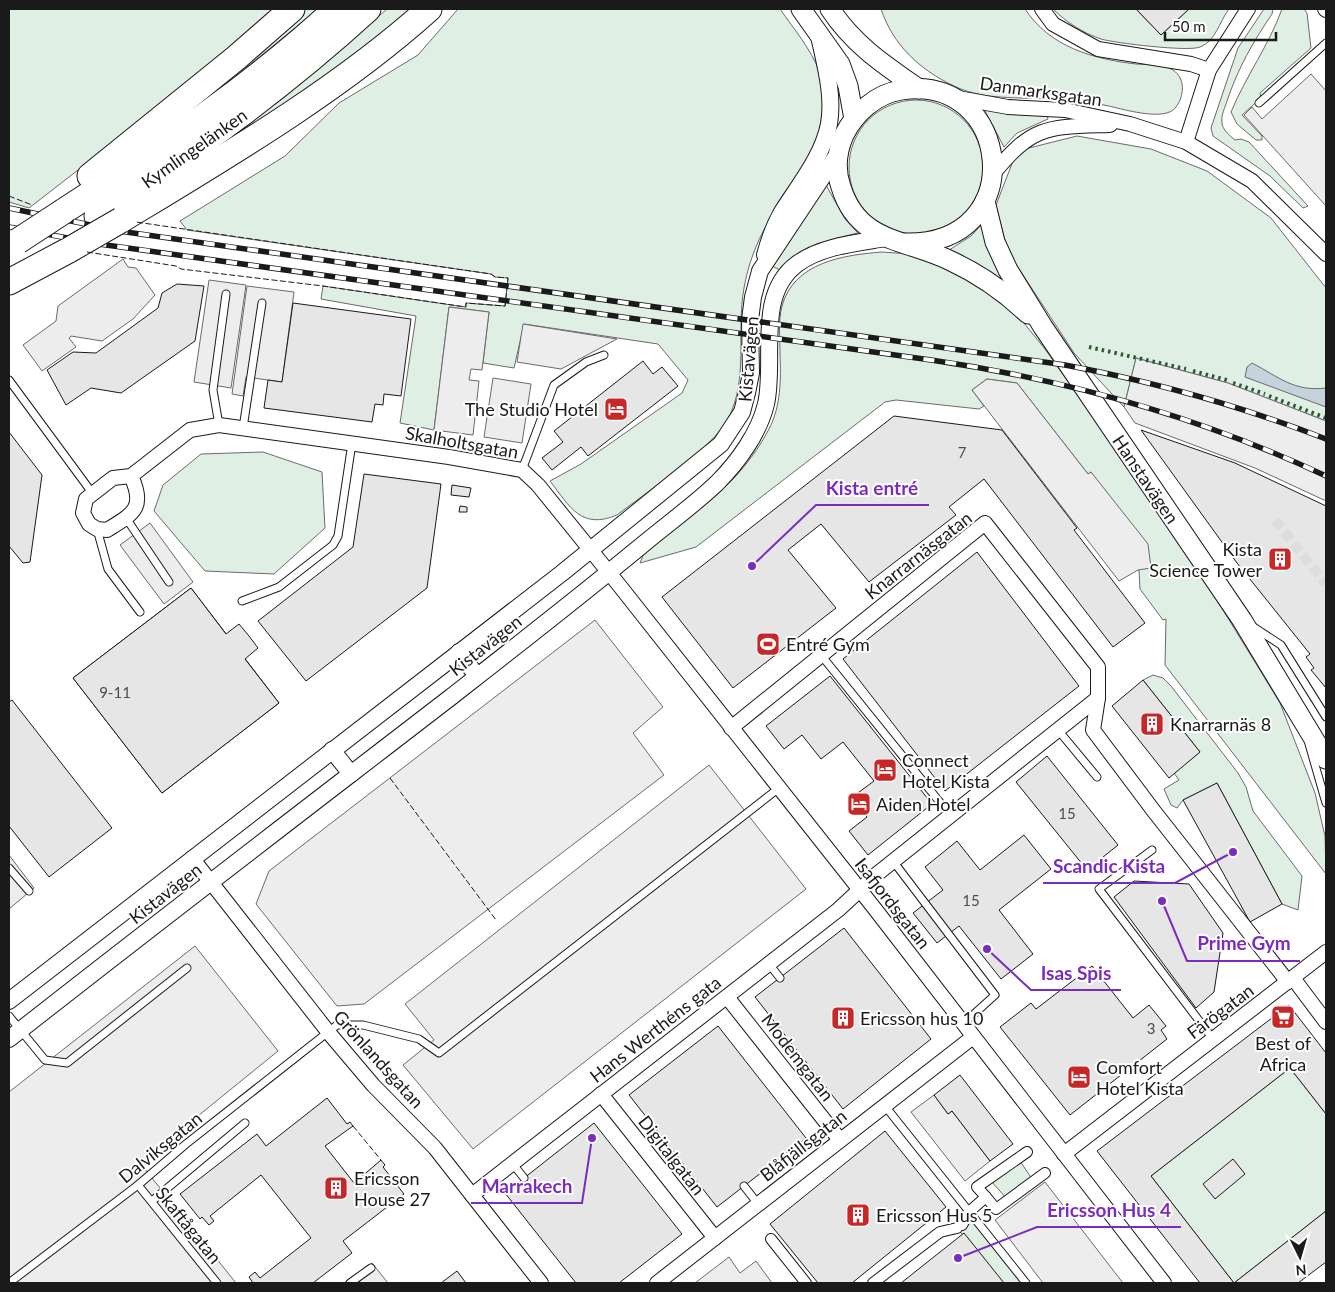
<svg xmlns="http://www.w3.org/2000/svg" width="1335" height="1292" font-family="Lato,sans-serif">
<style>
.green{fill:#e0efe3;stroke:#6a6a6a}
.parking{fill:#ededed;stroke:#6a6a6a}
.water{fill:#c6d2dc;stroke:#6a6a6a}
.building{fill:#e6e6e6;stroke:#1a1a1a;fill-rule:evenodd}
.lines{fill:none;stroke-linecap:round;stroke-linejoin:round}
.pedestrian-tunnel{stroke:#ddd;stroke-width:10;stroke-dasharray:10 5;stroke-linecap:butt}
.service-casing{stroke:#1a1a1a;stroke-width:9}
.pedestrian-casing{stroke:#1a1a1a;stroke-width:12}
.minor-casing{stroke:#1a1a1a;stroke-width:16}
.tertiary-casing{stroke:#1a1a1a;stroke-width:18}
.secondary-casing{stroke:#1a1a1a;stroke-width:21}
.motorway-casing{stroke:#1a1a1a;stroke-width:27}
.service{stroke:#fff;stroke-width:7}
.pedestrian{stroke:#fff;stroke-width:10}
.minor{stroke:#fff;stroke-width:14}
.tertiary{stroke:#fff;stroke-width:16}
.secondary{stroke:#fff;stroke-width:19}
.motorway{stroke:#fff;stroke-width:25}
.rail-casing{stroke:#1a1a1a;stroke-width:5.5}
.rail{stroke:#fff;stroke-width:4;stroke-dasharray:11;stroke-linecap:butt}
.motorway-bridge-casing{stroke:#1a1a1a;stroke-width:27;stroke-linecap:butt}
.motorway-bridge{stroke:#fff;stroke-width:25}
.hedge{stroke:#2b5a34;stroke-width:4;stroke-dasharray:2.5 4;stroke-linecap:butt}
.fence{stroke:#1a1a1a;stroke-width:1;stroke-dasharray:6 2.5;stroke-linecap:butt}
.labels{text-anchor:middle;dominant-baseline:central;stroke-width:4;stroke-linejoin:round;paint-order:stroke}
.number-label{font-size:15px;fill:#4d4d4d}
.street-label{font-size:18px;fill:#1a1a1a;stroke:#fff}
.poi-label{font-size:18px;fill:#1a1a1a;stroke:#fff;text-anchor:start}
.leader{fill:none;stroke:#7b2cbf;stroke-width:2}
.callout-dot{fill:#7b2cbf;stroke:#fff;stroke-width:2}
.callout-label{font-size:19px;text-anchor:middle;font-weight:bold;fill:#7b2cbf;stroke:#fff;stroke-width:4;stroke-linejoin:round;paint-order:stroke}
</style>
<rect width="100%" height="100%" fill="#fff"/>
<!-- green -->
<g class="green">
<path d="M9,9H274L179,92L29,208L9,202Z"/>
<path d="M305,9H318L240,73L170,126Z"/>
<path d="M387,9H418L337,72L201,157L282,99Z"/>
<path d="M458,9H780C794,29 811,49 820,73C841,131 792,177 767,224C756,244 748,265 744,288C736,332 749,378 728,419C714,447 644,494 617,515C581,530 570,507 550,481L581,464L682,393L688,380L658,344L524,324L514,368L483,363L489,312L449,307L434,430L400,423L416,316L321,299L323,286L465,307L466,303L505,306L508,278L495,277L491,274L187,230L180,221L285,156L339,103L418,55Z"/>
<path d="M881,9H1025C1050,47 1093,59 1136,64C1148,65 1163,64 1173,70C1186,79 1184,96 1176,107C1165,123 1120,108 1104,105C1090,103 1076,101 1062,100C1027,96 987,102 954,86C920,70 893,45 881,9Z"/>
<path d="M1053,9H1136L1161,35L1189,9H1229C1219,22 1216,41 1200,47C1189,52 1114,43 1101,39C1083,33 1066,22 1053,9Z"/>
<path d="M1264,9H1273L1272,14C1253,42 1238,68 1227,101C1225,108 1221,114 1222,123C1222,129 1230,136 1235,140L1241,139L1249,142L1308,206L1303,208L1270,176L1213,136L1211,128L1238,48Z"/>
<path d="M1282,9H1304L1307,13L1311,48L1260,93L1261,98L1242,115L1262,136V140H1256L1237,124L1231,112C1246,76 1269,45 1282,9Z"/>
<circle cx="916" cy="167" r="67"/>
<path d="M984,109L1047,114L1048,119L1017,133L1004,147Z"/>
<path d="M1077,136L1151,149L1207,171L1271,218L1326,288V421L1228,383L1136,358L1124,407L1074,353L1008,252L996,205L1013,161L1025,149Z"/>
<path d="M826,185L845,219L858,233C828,240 803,247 780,270L772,266Z"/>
<path d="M983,223L1011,287L946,252L971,236Z"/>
<path d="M882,252L910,254L934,261L993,293L1019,317L1045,349L1109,439L1212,592L1280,703L1315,793L1325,836L1326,874L1165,665L1166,619L1163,620L1140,589L1139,570L1091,472L1088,474L1017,383L987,379L972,390L984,406L979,409L896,400L885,402L696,547L640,563L644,553C693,512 738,488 769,429C781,406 781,379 780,355C780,339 778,321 782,306C794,262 844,255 882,252Z"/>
<path d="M263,452L322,472L325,528L274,574L205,571L154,511L163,485L201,454Z"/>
<path d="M1153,675L1163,678L1171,686L1238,773L1246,787L1253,811L1302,876L1298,910L1282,904L1217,783L1183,800L1177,808L1171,805L1164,789L1179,780L1174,773L1200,752L1143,680Z"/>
<path d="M1290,1068L1326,1114V1211L1234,1283L1151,1176Z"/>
<path d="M1020,1161L1032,1179L1007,1199L992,1182Z"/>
<path d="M970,1211L1026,1283H1002L957,1228Z"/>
</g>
<!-- parking -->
<g class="parking">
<path d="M1311,74L1326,91V206L1244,115L1252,107L1262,119Z"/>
<path d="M123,259L128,267L136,268L155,295L133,319L102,341L71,336L69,338L76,347L42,371L23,345L56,321L58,306Z"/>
<path d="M209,280L246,285L231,388L194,382Z"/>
<path d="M247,286L294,292L282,382L246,377L243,396L232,394Z"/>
<path d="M449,307L489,312L482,370L471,369L469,380L479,381L473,435L434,430Z"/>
<path d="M523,324L617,339L561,369L517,362Z"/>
<path d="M1136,358L1228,383L1326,421V501L1255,468L1135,423L1124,407Z"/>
<path d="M493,378L531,384L522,443L484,437Z"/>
<path d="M987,379L1017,383L1088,474L1091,472L1148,544L1151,568L1138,570L1119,581L972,390Z"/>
<path d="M150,523L193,582L164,604L120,545Z"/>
<path d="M595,620L663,707L633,733L664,775L364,1004L337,1006L256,904L269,871Z"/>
<path d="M709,765L806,889L473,1149L403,1065L434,1040L405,1004Z"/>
<path d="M9,855L34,888L9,909Z"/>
<path d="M195,946L278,1051L140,1163L236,1283H9V1092Z"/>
<path d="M934,1095L948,1114L952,1111L990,1161L965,1181L911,1112Z"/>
<path d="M1045,1182L1123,1283H1043L995,1220Z"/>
<path d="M729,1257L740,1273L756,1261L772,1283H695Z"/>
<path d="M372,1263L388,1283H344Z"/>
</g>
<!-- water -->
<path class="water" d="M1252,363C1279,377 1294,392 1326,388V407L1245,377L1247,367Z"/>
<!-- building -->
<g class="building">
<path d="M1136,9H1189L1161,35Z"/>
<path d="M177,284L204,286L195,341L121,393L91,388L66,405L47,370L73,352L96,353L158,308L162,293Z"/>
<path d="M293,303L411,319L401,396L384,394L383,405L375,404L372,422L264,408L268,380L282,382Z"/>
<path d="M643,361L653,374L662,367L678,386L588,456L581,447L552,470L542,458L563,442L554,431Z"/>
<path d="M894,416L1002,430L1077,528L1074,530L1145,623L1113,647L984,479L949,507L956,515L869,582L821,524L788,550L836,608L733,688L662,597Z"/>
<path d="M1141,430L1235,463L1326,506V688L1311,670L1314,668L1306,657L1310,654L1237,563Z"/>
<path d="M9,432L42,475L30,562L23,563L9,546Z"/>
<path d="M364,474L441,484L427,588L306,681L258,621L353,547Z"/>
<path d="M452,485L471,488L469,497L451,495Z"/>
<path d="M460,506L467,507V512H459Z"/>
<path d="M977,552L1079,686L945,791L843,659Z"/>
<path d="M191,588L279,703L162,793L73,678ZM185,659L212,694L173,725L146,690Z"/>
<path d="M191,588L226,634L239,624L249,636L258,648L245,659L279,703L162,793L73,678Z"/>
<path d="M830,676L932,804L868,855L849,831L867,817L851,798L874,781L843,742L821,759L802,735L784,749L766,726Z"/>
<path d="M1143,680L1200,752L1169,778L1112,706Z"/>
<path d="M12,700L112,828L49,877L9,826V702Z"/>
<path d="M1047,756L1118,845L1087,870L1016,782Z"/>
<path d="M1217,783L1282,904L1250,922L1183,800Z"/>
<path d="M1024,835L1051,869L999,910L1033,954L1001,979L959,926L937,943L913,913L943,890L925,867L957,841L980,870Z"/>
<path d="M1134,881L1189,884L1223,933L1214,992L1196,1008L1114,897Z"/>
<path d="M844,928L931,1039L843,1109L755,997Z"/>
<path d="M1092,966L1133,1018L1149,1005L1166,1026L1161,1030L1167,1039L1070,1115L1000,1027L1031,1003L1036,1009Z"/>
<path d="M1289,1005L1326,1053V1114L1290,1068L1151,1176L1234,1283L1326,1211V1262L1298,1283H1200L1097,1151Z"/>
<path d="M718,1026L806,1138L717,1207L629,1095Z"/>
<path d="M960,1075L1013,1144L990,1161L952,1111L948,1114L934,1095Z"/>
<path d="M327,1098L347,1124L350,1122L353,1126L325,1146L354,1183L381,1160L385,1165L383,1167L404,1194L343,1241L352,1253L313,1283H253L249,1277L255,1272L260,1278L311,1238L261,1175L210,1216L214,1221L209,1225L202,1217L200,1219L180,1194L257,1134L266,1146Z"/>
<path d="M594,1123L682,1234L619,1283H576L505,1193Z"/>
<path d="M885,1131L946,1207L852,1283H818L770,1224Z"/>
<path d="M1233,1159L1245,1174L1215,1199L1203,1184Z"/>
<path d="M964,1233L1004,1283H901Z"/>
<path d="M457,1271L466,1283H441Z"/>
</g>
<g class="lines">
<!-- pedestrian-tunnel -->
<path class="pedestrian-tunnel" d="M1275,520L1326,584"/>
<!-- service casing -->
<g class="service-casing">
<g id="service">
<path d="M1259,103L1326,43"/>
<path d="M9,380L93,494"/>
<path d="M219,425L213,390L226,294"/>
<path d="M243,428L262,303"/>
<path d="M522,470L554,385L586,362L604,355"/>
<path d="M126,518L169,582"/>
<path d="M97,529L108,569L140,612"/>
<path d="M242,601L279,587L333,545L338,536L352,443"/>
<path d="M1252,626L1281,645L1326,717"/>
<path d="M821,655L951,816"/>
<path d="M1058,730L1097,777"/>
<path d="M1309,744L1326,803"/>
<path d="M1152,850L1099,889L1213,1039"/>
<path d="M893,861L995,995L963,1024"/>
<path d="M9,868L29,891"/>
<path d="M769,964L780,978"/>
<path d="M9,1016L45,1060L67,1063L187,968"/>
<path d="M885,1106L1026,1283"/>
<path d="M512,1163L524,1178"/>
<path d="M138,1185L217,1283"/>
<path d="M744,1186L758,1204"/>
<path d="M152,1201L245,1123"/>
<path d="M9,1283L138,1185L186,1144L337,1025H363L419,1039L439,1053L779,788"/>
<path d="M350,1283L371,1268"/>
</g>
</g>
<!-- pedestrian casing -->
<g class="pedestrian-casing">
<g id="pedestrian">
<path d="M986,1197L977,1187L1027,1152"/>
<path d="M962,1225L970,1211L986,1197L996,1209L1045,1173"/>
<path d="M771,1239L806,1283"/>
<path d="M873,1283L940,1232L957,1228"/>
</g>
</g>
<!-- minor casing -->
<g class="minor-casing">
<g id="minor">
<path d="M1042,9L1053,24L1098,49L1191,64L1209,70"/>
<path d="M1325,9L1326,10"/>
<path d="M958,98L1008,107L1065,110L1130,124L1186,142L1252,181L1326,254"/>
<path d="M1186,142L1209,70L1248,9"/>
<path d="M993,174C1033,124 1049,127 1110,125"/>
<path d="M131,476C146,508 133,514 107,530L97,529L89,524L83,513L86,499L113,478L131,476L190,430L219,425L449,457L522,470L538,485L619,585L875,909L1164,1283"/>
<path d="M731,728L985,523L1098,667V698L1093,730L1153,810L1288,982"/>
<path d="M192,858L329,1033L373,1085L435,1148L541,1283"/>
<path d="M1293,978L1326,1022"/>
<path d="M727,997L840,1140"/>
<path d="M601,1094L715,1238"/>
<path d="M1064,1154L1326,952"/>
<path d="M472,1195L838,910L877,874L1098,698"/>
<path d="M657,1283L973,1037"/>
</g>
</g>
<!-- tertiary casing -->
<g class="tertiary-casing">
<g id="tertiary">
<path d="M765,255C769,240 774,226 782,212C799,185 823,156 829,124C834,95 825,64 819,36"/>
<path d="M459,652L477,676"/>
<path d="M332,750L351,774"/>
<path d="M9,1001L562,573L721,444L742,412L747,393L751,373L750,320L753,297L760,271L839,152"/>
<path d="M9,1039C155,924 303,811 451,697C515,647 578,598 641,546C666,525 694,505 717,483C738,462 759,433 766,404C776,360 755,295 797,264C821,246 857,243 886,238"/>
</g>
</g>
<!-- secondary casing -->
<g class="secondary-casing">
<g id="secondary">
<path d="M801,9L840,64L848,86L854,119"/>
<path d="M830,9C854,45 883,64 919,89"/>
<path d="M985,201L995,242L1008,270L1043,327L1242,620L1326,759"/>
<path d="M905,243C1032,246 1012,72 901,90C876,94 855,113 844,135C837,151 835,170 841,187C858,243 906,239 951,261C979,274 1006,293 1028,314"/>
</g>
</g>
<!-- motorway casing -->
<g class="motorway-casing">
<g id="motorway">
<path d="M90,176L236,58L292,9"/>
<path d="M64,211C159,149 253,86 336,9"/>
<path d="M97,216C192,152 284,86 368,9"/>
<path d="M121,220C225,157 339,90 429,9"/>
<path d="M9,282L69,250"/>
</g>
</g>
<!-- service -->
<use href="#service" class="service"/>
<!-- pedestrian -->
<use href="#pedestrian" class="pedestrian"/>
<!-- minor -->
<use href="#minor" class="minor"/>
<!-- tertiary -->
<use href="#tertiary" class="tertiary"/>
<!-- secondary -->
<use href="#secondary" class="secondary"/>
<!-- motorway -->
<use href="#motorway" class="motorway"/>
<!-- rail casing -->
<g class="rail-casing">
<g id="rail">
<path d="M9,208L119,231L1065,365C1155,382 1241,406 1326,439"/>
<path d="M9,227L99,244L931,360C1069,380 1200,417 1326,476"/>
</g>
</g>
<!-- rail -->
<use href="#rail" class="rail"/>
<!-- motorway-bridge casing -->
<g class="motorway-bridge-casing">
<g id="motorway-bridge">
<path d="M18,241L64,211"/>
<path d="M69,250L121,220"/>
</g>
</g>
<!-- motorway-bridge -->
<use href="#motorway-bridge" class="motorway-bridge"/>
<!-- hedge -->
<g class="hedge">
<path d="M1089,347L1186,369"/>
<path d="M1193,371L1227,380"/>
<path d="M1233,383L1265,394"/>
<path d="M1269,396L1326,418"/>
</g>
<!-- fence -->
<g class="fence">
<path d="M9,196L32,205"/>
<path d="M87,252L176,266L181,269L323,286L466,307V303L505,306L508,278L495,277L491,274L136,222"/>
<path d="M390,778L496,920"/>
<path d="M353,1126L381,1160"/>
</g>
</g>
<!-- icons -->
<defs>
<g id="hotel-square" transform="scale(1.25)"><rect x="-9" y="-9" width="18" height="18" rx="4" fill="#c62828" stroke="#fff"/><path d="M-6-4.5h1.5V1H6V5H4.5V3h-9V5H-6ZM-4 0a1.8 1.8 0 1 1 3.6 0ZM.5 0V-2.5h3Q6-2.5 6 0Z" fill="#fff"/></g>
<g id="building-square" transform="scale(1.25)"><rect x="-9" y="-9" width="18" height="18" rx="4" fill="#c62828" stroke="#fff"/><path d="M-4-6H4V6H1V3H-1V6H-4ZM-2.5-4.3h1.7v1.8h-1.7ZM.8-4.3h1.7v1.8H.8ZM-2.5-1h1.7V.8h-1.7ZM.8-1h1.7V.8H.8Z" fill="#fff"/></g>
<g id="stadium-square" transform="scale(1.25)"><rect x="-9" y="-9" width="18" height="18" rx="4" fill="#c62828" stroke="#fff"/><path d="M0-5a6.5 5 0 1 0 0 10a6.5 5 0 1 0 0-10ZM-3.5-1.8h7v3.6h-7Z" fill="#fff"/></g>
<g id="supermarket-square" transform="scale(1.25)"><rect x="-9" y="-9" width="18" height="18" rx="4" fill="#c62828" stroke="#fff"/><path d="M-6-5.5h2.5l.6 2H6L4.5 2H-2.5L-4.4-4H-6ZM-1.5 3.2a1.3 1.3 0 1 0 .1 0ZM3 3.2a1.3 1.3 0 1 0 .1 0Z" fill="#fff"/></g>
</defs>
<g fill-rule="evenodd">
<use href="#hotel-square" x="616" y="409"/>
<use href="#building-square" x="1280" y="559"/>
<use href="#stadium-square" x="768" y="644"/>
<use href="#building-square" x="1152" y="724"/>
<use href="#hotel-square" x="885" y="770"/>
<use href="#hotel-square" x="859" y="804"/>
<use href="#supermarket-square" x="1283" y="1017"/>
<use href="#building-square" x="843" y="1018"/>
<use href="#hotel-square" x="1079" y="1077"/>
<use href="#building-square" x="336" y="1188"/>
<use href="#building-square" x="858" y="1215"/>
</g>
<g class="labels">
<!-- number labels -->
<g class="number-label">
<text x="962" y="452">7</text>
<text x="115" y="692">9-11</text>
<text x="1067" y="813">15</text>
<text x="971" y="900">15</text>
<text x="1151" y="1028">3</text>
</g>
<!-- street labels -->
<g class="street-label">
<text transform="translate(1041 91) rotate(8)">Danmarksgatan</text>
<text transform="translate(194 148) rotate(-35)">Kymlingelänken</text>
<text transform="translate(748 359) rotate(-85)">Kistavägen</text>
<text transform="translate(462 442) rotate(10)">Skalholtsgatan</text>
<text transform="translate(1146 479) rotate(56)">Hanstavägen</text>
<text transform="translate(918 555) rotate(-38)">Knarrarnäsgatan</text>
<text transform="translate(485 645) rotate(-38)">Kistavägen</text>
<text transform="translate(165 893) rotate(-38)">Kistavägen</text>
<text transform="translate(893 903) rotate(52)">Isafjordsgatan</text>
<text transform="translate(1220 1011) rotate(-37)">Färögatan</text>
<text transform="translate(655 1029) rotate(-38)">Hans Werthéns gata</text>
<text transform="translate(798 1057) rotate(52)">Modemgatan</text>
<text transform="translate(379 1059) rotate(48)">Grönlandsgatan</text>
<text transform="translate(803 1145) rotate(-38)">Blåfjällsgatan</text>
<text transform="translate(160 1147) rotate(-39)">Dalviksgatan</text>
<text transform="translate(672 1155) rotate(52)">Digitalgatan</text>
<text transform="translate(189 1225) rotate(51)">Skaftågatan</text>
</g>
<!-- poi labels -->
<g class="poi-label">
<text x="598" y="409" text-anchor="end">The Studio Hotel</text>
<text x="1262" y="549" text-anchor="end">Kista<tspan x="1262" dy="21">Science Tower</tspan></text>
<text x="786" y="644">Entré Gym</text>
<text x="1170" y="724">Knarrarnäs 8</text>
<text x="902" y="760">Connect<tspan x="902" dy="21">Hotel Kista</tspan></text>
<text x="876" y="804">Aiden Hotel</text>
<text x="860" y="1018">Ericsson hus 10</text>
<text x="1283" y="1043" text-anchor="middle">Best of<tspan x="1283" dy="21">Africa</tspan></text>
<text x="1096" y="1067">Comfort<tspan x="1096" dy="21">Hotel Kista</tspan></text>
<text x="354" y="1178">Ericsson<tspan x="354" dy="21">House 27</tspan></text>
<text x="876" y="1215">Ericsson Hus 5</text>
</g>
</g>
<!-- callouts -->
<path class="leader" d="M752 566L816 505H929M1233 852L1175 883H1043M1162 901L1187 961H1300M987 949L1031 990H1121M592 1138L582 1203H471M958 1258L1037 1227H1181"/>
<g class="callout-dot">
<circle cx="752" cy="566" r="5"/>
<circle cx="1233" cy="852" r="5"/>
<circle cx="1162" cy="901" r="5"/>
<circle cx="987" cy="949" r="5"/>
<circle cx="592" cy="1138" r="5"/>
<circle cx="958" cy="1258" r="5"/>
</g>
<g class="callout-label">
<text x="872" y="495">Kista entré</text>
<text x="1109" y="873">Scandic Kista</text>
<text x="1244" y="950">Prime Gym</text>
<text x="1076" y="980">Isas Spis</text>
<text x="527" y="1193">Marrakech</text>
<text x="1109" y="1217">Ericsson Hus 4</text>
</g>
<!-- border -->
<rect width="1335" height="1292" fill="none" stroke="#1a1a1a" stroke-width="20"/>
<!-- north arrow -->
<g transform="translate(1300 1257) rotate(175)" stroke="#ffffff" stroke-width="4" paint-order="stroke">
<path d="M0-4L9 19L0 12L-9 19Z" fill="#1a1a1a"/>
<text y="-8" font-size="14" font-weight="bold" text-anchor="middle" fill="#1a1a1a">N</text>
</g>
<!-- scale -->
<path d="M1165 32v8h111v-8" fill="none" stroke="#1a1a1a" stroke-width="2.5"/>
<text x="1172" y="32" font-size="15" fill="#1a1a1a" stroke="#ffffff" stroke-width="4" paint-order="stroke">50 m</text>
</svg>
